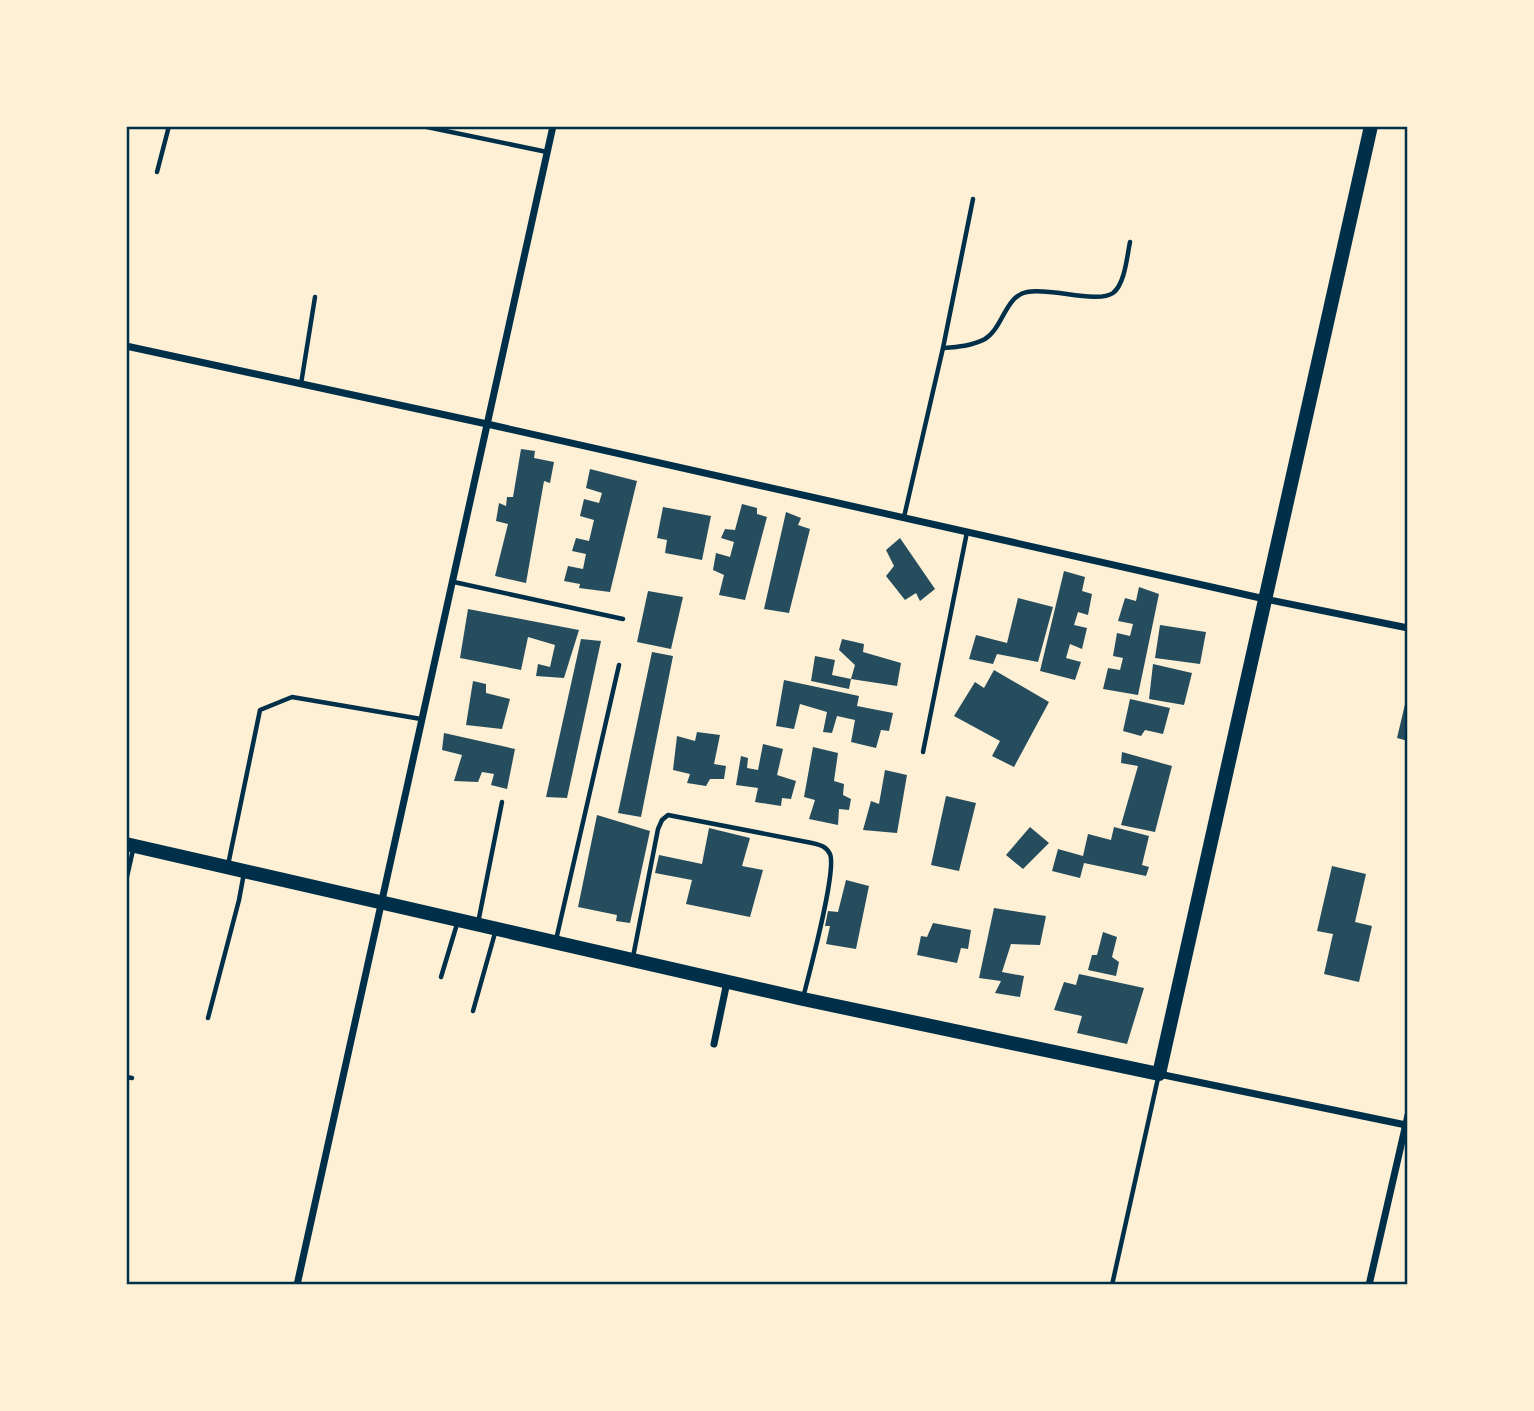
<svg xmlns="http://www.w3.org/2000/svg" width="1534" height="1411" font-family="Figtree,sans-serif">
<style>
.building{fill:#264d5e}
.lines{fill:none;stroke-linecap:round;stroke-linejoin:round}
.service{stroke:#003049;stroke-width:4.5}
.minor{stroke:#003049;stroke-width:7}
.secondary{stroke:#003049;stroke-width:14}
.neatline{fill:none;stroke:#003049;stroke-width:2.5}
</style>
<rect width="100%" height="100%" fill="#fdf0d5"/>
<!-- building -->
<g class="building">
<path d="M521,449L535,451L534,458L554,462L550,483L544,481L526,583L495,576L508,524L496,521L499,503L506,506L507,497H513Z"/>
<path d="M590,469L637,481L610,592L579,588L580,584L564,581L568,566L583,569L586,554L572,551L576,538L589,541L594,520L580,516L584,499L599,503L602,493L586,488Z"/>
<path d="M742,504L757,508V514L767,517L745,600L719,595L724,575L713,570L716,553L730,557L734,542L721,538L725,529L735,530Z"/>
<path d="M663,507L711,516L702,560L665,553L667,540L657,538Z"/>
<path d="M786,512L801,518L798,525L810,529L789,613L764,609Z"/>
<path d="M900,538L935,589L920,601L916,593L905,600L886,576L894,566L886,550Z"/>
<path d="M1064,571L1085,577L1082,591L1092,594L1088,615L1078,612L1074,625L1087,628L1082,649L1070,644L1066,658L1081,662L1075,680L1040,671Z"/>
<path d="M1139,587L1159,594L1138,695L1103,689L1108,668L1120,670L1123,658L1113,656L1117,633L1130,636L1133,624L1118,621L1125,598L1136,601Z"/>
<path d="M648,591L683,597L671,649L637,642Z"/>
<path d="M1018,598L1053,607L1038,662L997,654L993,664L969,659L976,635L1007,643Z"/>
<path d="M468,609L579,630L564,678L536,676L538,664L550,667L555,645L528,637L521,670L460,658Z"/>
<path d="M1160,625L1206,632L1200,664L1155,658Z"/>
<path d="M581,639L601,641L567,798L546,797Z"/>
<path d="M842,639L864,644L863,652L901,663L897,686L851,679L855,665L839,650Z"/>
<path d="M652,652L673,656L641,817L618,813Z"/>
<path d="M815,656L835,660L832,675L851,679L849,689L811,681Z"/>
<path d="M1153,664L1192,673L1184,705L1149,699Z"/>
<path d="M994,670L1049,702L1014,767L992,756L1000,741L954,716L975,682L984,688Z"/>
<path d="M784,680L859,696L857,706L893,713L889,731L881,730L876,748L851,742L855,720L837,716L832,733L823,732L827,712L800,704L794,729L776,726Z"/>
<path d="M473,681L486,684V693L510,699L502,729L466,725Z"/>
<path d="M1130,699L1170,708L1163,734L1145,730L1141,736L1123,731Z"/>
<path d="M1406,700L1408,701V741L1397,738Z"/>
<path d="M697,732L720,735L714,764L726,766L724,779H710L706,786L687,783L690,774L673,770L677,736L695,741Z"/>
<path d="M444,733L515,749L507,789L491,785L494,774L482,772L478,782L454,781L462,755L442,750Z"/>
<path d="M763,744L783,749L777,775L796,781L791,799L782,798L781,806L755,802L758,788L736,785L741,756L748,758L747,768L758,770Z"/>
<path d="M813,747L838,753L834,781L844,784L843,795L851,799L849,810L839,809L838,825L809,819L815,800L804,797Z"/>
<path d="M1122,752L1172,766L1155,832L1121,825L1138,766L1121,763Z"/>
<path d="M885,770L907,775L897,833L863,830L871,801L879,804Z"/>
<path d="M946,796L976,803L959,871L931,865Z"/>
<path d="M597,815L650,831L630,923L616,921L617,915L578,907Z"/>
<path d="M1030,827L1049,843L1023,869L1006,855Z"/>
<path d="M1114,827L1149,836L1142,865L1149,867L1146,876L1084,863L1080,878L1052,871L1058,849L1083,856L1088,834L1111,840Z"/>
<path d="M709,828L750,838L742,866L763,870L750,917L686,904L692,880L655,873L659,855L702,864Z"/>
<path d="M1332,866L1366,874L1355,922L1372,926L1359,982L1324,974L1333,934L1317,931Z"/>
<path d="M846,880L869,886L856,949L826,944L830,926H825L828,911L838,912Z"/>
<path d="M994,908L1046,916L1040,945L1011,944L1002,972L1024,976L1020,997L995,993L1001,981L979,978Z"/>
<path d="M933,923L971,930L968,949L961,948L957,963L917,955L921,936L927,937Z"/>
<path d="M1103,932L1117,937L1112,957L1119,962L1116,976L1088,970L1092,955H1097Z"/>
<path d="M1079,974L1144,988L1127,1044L1077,1033L1082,1016L1054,1010L1064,982L1076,985Z"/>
</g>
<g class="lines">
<!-- service -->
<g class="service">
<path d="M422,126L547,152"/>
<path d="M157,172L169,126"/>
<path d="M943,348C957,347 972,346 985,339C1003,328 1005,296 1027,292C1050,287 1097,304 1113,293C1125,284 1127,256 1130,242"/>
<path d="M301,384L315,297"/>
<path d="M904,517L943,348L973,199"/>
<path d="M454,582L623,619"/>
<path d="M923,752L967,532"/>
<path d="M228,865L260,710L292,697L421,719"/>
<path d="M126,881L133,850"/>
<path d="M478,923L502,802"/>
<path d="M556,940L619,665"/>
<path d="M633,957L658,829L662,820L668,815L812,843C820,845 826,846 830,854C837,871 809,974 803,998"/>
<path d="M441,977L457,924"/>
<path d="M473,1011L495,933"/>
<path d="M208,1018L239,900L244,873"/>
<path d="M126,1077L132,1078"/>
<path d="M1112,1285L1158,1078"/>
</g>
<!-- minor -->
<g class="minor">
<path d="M126,346L487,424L1265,599L1408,628"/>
<path d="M714,1044L727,982"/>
<path d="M1159,1074L1406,1125"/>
<path d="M297,1285L553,126"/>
<path d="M1369,1285L1408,1115"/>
</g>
<!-- secondary -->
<path class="secondary" d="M126,844L803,999L1159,1074L1371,126"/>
</g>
<!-- border -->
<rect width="1534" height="1411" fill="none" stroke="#fdf0d5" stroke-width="256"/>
<rect x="128" y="128" width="1278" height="1155" class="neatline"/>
</svg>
